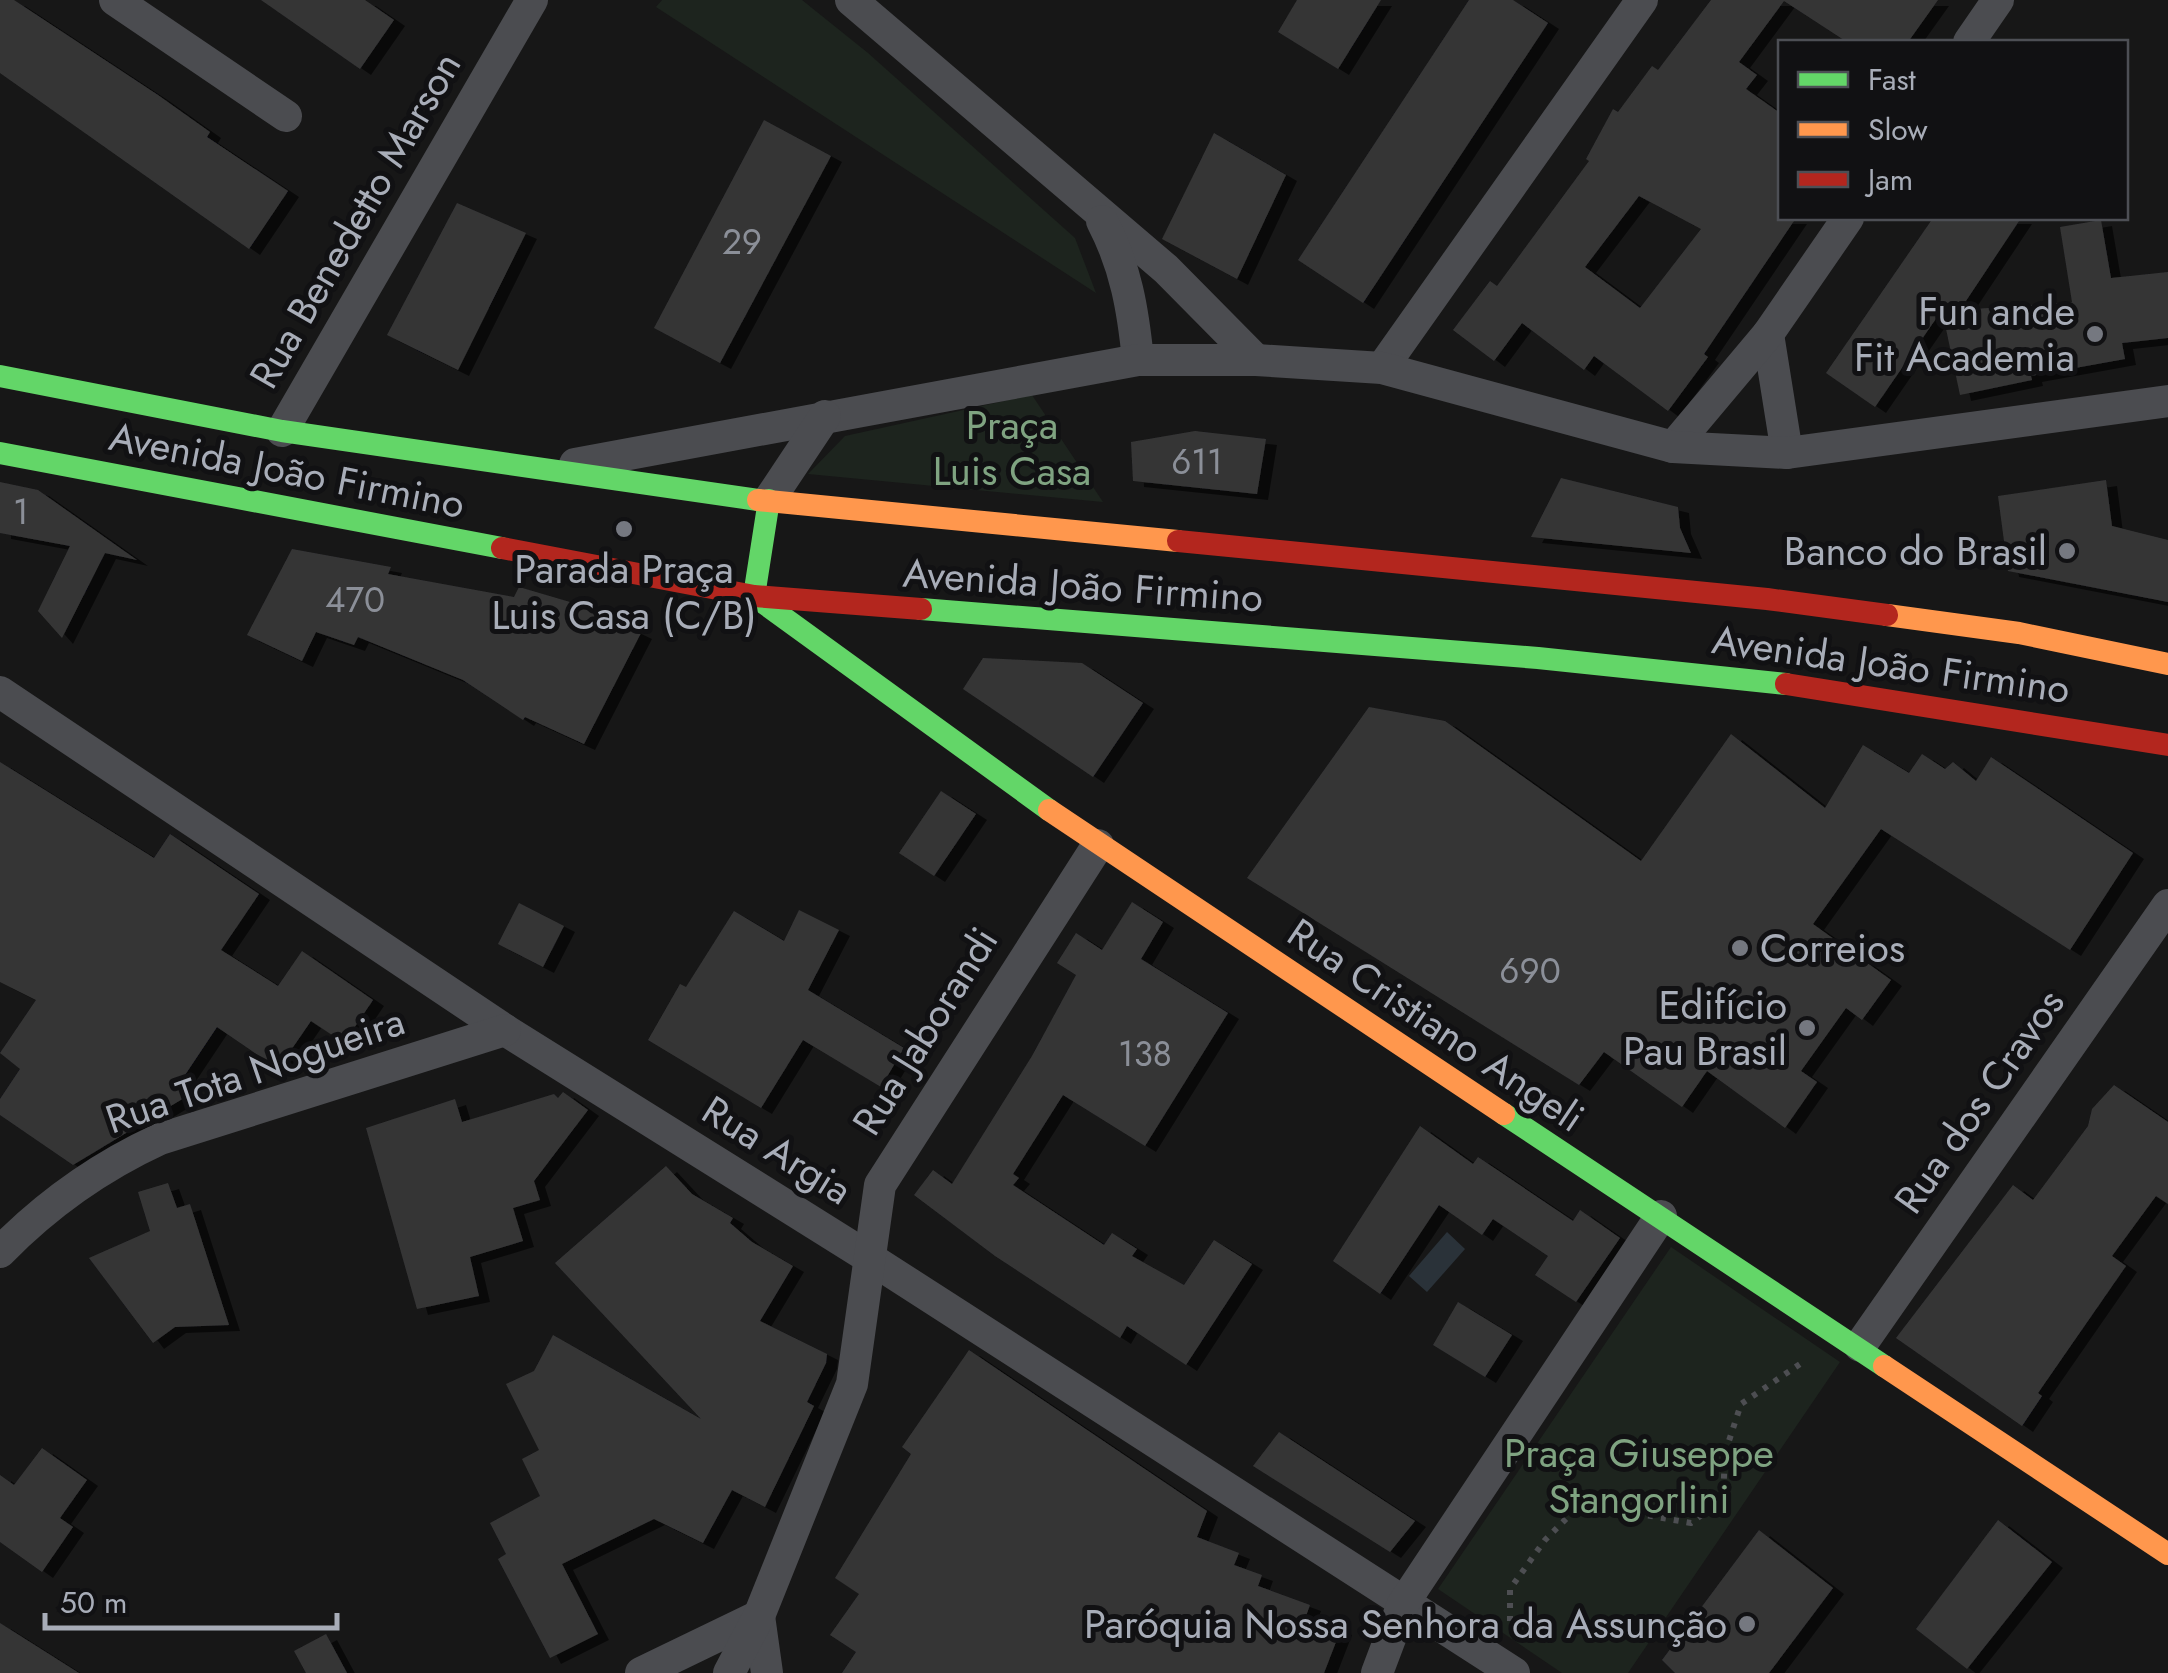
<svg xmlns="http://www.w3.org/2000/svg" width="2168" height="1673" font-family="Jost,sans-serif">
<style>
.green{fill:#1d241e}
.water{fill:#2a3239}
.building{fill:#353536;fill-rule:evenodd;filter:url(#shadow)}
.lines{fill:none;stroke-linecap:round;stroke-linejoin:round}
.path{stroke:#4d4e52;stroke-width:6;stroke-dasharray:5 8;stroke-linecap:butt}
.street{stroke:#4b4c50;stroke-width:32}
.fast{stroke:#63d668;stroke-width:22}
.slow{stroke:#ff974d;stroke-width:22}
.jam{stroke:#b3261e;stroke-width:22}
.poi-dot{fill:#757880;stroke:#111113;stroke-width:4}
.labels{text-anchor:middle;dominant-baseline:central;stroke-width:10;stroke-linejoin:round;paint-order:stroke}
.number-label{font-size:35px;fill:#8b8f98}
.street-label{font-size:40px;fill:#a8adb8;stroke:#111113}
.poi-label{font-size:40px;fill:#a8adb8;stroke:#111113;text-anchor:end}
.park-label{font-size:40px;fill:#7fa381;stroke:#111113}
</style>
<defs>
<filter id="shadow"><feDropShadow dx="11" dy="6" stdDeviation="0" flood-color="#0009"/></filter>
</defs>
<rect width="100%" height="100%" fill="#171717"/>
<!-- green -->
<g class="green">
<path d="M662,0H802L868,53L1075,238L1096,293L656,7Z"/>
<path d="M1032,395L1103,502L808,474L845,436Z"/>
<path d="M1671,1247L1840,1362L1628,1673H1562L1438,1589Z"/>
</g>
<!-- water -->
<path class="water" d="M1447,1232L1465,1249L1427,1292L1409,1276Z"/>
<!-- building -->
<g class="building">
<path d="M0,0H14L158,95L210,132L207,137L288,191L249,249L0,73Z"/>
<path d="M261,0H365L394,20L360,69Z"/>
<path d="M1297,0H1381L1338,69L1278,32Z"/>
<path d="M1469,0H1513L1548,23L1363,303L1298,260Z"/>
<path d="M1711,0H1938L1908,42H1847L1784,1L1739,62L1757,75L1746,89L1780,113V218H1796L1704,354L1708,357L1668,411L1594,356L1584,370L1522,323L1494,361L1453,330L1490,281L1497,286L1589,161L1586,159L1613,109L1618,112L1652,66L1658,70ZM1639,196L1701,229L1640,308L1585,267Z"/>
<path d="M764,120L831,156L720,363L654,328Z"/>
<path d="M1214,133L1286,175L1237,279L1162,239Z"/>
<path d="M457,203L526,233L458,370L387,335Z"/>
<path d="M1933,218H2021L1960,310L2072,302L2060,227L2101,220L2111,278L2168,272V338L2122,343L2125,359L2031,376L2032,380L1960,395L1942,310L1875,407L1826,373Z"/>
<path d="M1195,431L1266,439L1257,494L1133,481L1131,442Z"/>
<path d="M1561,478L1678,507L1680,528L1691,553L1531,537Z"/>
<path d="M2106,480L2112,526L2168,540V602L2008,571L1998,496Z"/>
<path d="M0,482L38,490L137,560L105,553L62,638L38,611L70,546L0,533Z"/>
<path d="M292,549L391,567L388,574L514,597L519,587L587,607L641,633L584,744L525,717L523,720L463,680L358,637L354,645L316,632L302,661L247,635Z"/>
<path d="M983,658L1082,663L1143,703L1093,777L963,689Z"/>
<path d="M1369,707L1445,721L1641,861L1731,734L1825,808L1863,745L1909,773L1922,754L1945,769L1953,762L1976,781L1991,757L2133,853L2070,950L1881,829L1813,924L1891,980L1862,1020L1846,1008L1801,1071L1817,1082L1785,1128L1707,1071L1682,1107L1604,1052L1579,1085L1247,878Z"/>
<path d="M0,762L154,858L170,834L259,894L221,950L278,986L302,951L373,1000L344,1043L311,1021L278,1069L217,1027L177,1087L189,1095L73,1165L0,1115V1099L20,1069L0,1053L36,1000L0,982Z"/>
<path d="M941,791L976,814L934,876L899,853Z"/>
<path d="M1132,902L1163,922L1141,959L1228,1013L1145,1146L1063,1095L1013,1174L1019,1178L1013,1185L1104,1245L1112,1233L1137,1249L1132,1256L1184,1285L1214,1240L1252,1264L1186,1365L1127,1326L1120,1338L995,1256L914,1195L933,1170L952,1184L1032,1056L1076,975L1057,963L1076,933L1102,950Z"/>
<path d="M519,903L564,926L543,967L498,944Z"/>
<path d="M799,910L839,930L808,990L904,1048L881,1087L803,1040L761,1108L648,1040L680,984L686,987L734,911L784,941Z"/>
<path d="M2114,1085L2168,1122V1204L2156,1196L2112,1256L2126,1266L2038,1393L2042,1396L2022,1426L1896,1338L2013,1185L2033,1200L2088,1126L2092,1109Z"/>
<path d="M563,1092L588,1110L534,1181L540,1200L513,1208L523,1241L470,1257L479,1296L417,1309L366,1128L455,1099L462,1122L554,1094L558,1098Z"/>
<path d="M1420,1126L1473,1164L1478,1157L1573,1221L1580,1210L1620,1238L1576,1302L1535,1275L1548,1256L1493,1219L1482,1235L1439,1205L1380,1294L1333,1261Z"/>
<path d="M666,1166L692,1194L733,1218L730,1223L752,1242L793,1266L760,1321L827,1354L826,1363L807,1402L814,1406L765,1507L732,1490L703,1543L654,1519L562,1564L598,1634L550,1658L498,1559L506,1554L490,1523L540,1496L522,1459L539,1450L506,1384L534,1371L553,1335L701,1419L555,1263Z"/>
<path d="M168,1183L177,1208L190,1204L229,1325L175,1327L153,1343L89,1258L150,1231L138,1192Z"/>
<path d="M1458,1302L1512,1335L1485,1377L1433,1345Z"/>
<path d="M969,1350L1207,1511L1197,1537L1239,1553L1234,1565L1262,1575L1258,1586L1310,1605L1306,1616L1341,1629L1324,1673H842L856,1652L830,1635L859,1594L835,1578L911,1454L902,1447Z"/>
<path d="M1279,1432L1415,1521L1390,1552L1253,1466Z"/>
<path d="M42,1448L87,1480L60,1518L73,1527L42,1572L0,1542V1475L14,1485Z"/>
<path d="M1998,1520L2052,1562L1967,1669L1916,1629Z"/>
<path d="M1759,1530L1833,1588L1769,1673H1675L1662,1660Z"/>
<path d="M0,1623L79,1673H0Z"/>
<path d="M326,1634L347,1673H306L294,1651Z"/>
</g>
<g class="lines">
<!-- path -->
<path class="path" d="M1510,1621V1589L1545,1540L1568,1517L1593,1506L1691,1523L1723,1499L1725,1453L1741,1404L1806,1360"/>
<!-- street -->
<g class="street">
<path d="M115,0L286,116"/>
<path d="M851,0L1166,269L1256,360"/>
<path d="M1969,42L1998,0"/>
<path d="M1102,221C1126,267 1133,310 1138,360"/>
<path d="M1768,334L1787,453"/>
<path d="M1382,368L1642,0"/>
<path d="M282,431L532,0"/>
<path d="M1673,447L1768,334L1848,218"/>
<path d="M575,464L1138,360H1256L1382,368L1673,447L1787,453L2168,401"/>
<path d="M769,500L825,416"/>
<path d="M0,692L505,1030L868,1257L1514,1673"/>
<path d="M0,1252C47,1204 99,1167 160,1139L505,1030"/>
<path d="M1860,1346L2168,905"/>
<path d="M641,1673L759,1616L767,1673"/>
<path d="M729,1673L759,1616L852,1384L880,1185L1098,845"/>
<path d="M1377,1673L1403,1604L1661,1216"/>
</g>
<!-- fast -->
<g class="fast">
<path d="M0,376L282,431L758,500"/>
<path d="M0,453L502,548"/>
<path d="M769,500L754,596L1049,810"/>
<path d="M921,609L1538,658L1786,684"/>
<path d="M1504,1114L1884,1366"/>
</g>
<!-- slow -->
<g class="slow">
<path d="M758,500L1178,541"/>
<path d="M1887,615L2019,633L2168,664"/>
<path d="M1049,810L1504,1114"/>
<path d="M1884,1366L2168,1554"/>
</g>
<!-- jam -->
<g class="jam">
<path d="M1178,541L1767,599L1887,615"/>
<path d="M502,548L754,596L921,609"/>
<path d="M1786,684L2168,745"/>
</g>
</g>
<!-- markers -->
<g class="poi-dot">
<circle cx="2095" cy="334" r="10"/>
<circle cx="624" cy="529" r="10"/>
<circle cx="2067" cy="551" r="10"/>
<circle cx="1740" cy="948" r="10"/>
<circle cx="1807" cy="1028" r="10"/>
<circle cx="1747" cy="1624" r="10"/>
</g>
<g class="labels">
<!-- number labels -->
<g class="number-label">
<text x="742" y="242">29</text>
<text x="1197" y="462">611</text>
<text x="21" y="512">1</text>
<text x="355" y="600">470</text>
<text x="1530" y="971">690</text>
<text x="1145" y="1054">138</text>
</g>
<!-- street labels -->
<g class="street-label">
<text transform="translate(355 220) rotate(-60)">Rua Benedetto Marson</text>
<text transform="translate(287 470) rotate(11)">Avenida João Firmino</text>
<text transform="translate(1083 585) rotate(4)">Avenida João Firmino</text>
<text transform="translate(1891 664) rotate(8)">Avenida João Firmino</text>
<text transform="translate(1436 1025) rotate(34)">Rua Cristiano Angeli</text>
<text transform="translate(925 1031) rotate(-58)">Rua Jaborandi</text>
<text transform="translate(255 1070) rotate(-19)">Rua Tota Nogueira</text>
<text transform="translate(1979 1101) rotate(-55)">Rua dos Cravos</text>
<text transform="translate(777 1150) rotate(32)">Rua Argia</text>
</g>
<!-- poi labels -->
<g class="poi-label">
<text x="2075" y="311">Fun ande<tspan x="2075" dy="46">Fit Academia</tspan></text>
<text x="2047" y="551">Banco do Brasil</text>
<text x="624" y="569" text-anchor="middle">Parada Praça<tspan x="624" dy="46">Luis Casa (C/B)</tspan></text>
<text x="1760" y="948" text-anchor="start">Correios</text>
<text x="1787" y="1005">Edifício<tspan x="1787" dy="46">Pau Brasil</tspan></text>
<text x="1727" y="1624">Paróquia Nossa Senhora da Assunção</text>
</g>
<!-- park labels -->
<g class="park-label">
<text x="1012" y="425">Praça<tspan x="1012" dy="46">Luis Casa</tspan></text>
<text x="1639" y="1453">Praça Giuseppe<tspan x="1639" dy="46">Stangorlini</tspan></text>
</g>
</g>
<!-- legend -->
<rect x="1778" y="40" width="350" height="180" fill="#111113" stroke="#4d4f55" stroke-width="2.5"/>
<rect x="1798" y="72" width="50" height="15" fill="#63d668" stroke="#4d4f55" stroke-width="2.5"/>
<text x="1868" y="90" font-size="30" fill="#a8adb8">Fast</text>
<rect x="1798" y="122" width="50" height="15" fill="#ff974d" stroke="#4d4f55" stroke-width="2.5"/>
<text x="1868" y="140" font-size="30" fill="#a8adb8">Slow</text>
<rect x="1798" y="172" width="50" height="15" fill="#b3261e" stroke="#4d4f55" stroke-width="2.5"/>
<text x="1868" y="190" font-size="30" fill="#a8adb8">Jam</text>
<!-- scale -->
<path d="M45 1613v15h292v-15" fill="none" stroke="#a8adb8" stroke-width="5"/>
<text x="60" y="1613" font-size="30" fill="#a8adb8" stroke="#111113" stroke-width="8" paint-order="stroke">50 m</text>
</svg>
